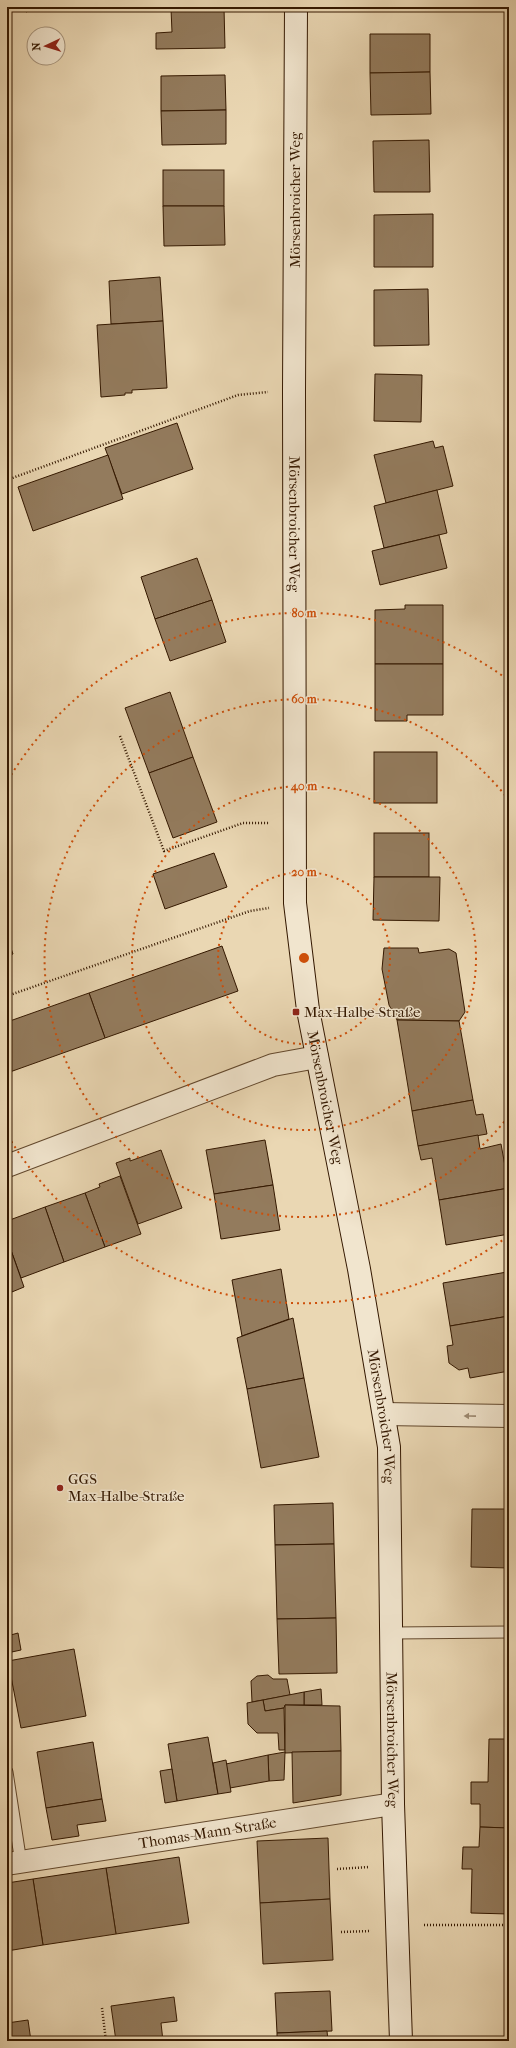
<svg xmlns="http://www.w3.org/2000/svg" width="516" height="2048" font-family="'IM FELL French Canon',serif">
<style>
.building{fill:#937b5d;stroke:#341800}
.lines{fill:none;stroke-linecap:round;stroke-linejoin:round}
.lane-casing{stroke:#62482d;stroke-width:13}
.street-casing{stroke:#62482d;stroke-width:24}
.secondary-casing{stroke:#341800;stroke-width:24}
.path{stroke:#341800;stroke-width:2.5;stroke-dasharray:1 2;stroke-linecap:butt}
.lane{stroke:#f1e5ce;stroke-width:11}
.street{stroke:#f1e5ce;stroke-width:22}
.secondary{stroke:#f1e5ce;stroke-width:22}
.oneway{fill:#9c8971}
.ring{fill:none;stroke:#cd4f0a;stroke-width:2;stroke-dasharray:2 4}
.poi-dot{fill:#8f2418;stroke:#f1e5ce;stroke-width:1.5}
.labels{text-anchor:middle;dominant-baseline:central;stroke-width:3;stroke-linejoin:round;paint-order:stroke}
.street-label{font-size:15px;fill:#341800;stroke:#f1e5ce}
.poi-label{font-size:15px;fill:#341800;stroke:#f1e5ce;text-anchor:start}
.centre{fill:#cd4f0a;stroke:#f1e5ce;stroke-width:2}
.ring-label{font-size:12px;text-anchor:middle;font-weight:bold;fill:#cd4f0a;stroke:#f1e5ce;stroke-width:3;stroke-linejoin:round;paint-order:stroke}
</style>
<rect width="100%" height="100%" fill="#ead7b3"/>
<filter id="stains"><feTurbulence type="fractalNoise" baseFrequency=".005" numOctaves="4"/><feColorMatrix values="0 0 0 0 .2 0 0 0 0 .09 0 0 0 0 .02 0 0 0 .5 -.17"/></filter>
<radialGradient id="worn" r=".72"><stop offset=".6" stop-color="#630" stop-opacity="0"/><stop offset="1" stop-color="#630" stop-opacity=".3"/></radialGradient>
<!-- building -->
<g class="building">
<path d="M24,7H41L26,12Z"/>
<rect x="369" y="7" width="60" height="3"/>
<path d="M224,8L225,48L156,49V33L172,32L171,9Z"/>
<path d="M370,34H430V72L370,73Z"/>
<path d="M430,72L431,114L371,115L370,73Z"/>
<path d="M225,75L226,110L161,111V76Z"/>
<path d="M226,110V144L162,145L161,111Z"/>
<path d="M429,140L430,192H374L373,141Z"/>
<rect x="163" y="170" width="61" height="36"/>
<path d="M163,206H224L225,245L164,246Z"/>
<path d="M433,214V267H374V215Z"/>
<path d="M160,277L163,321L111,324L109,281Z"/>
<path d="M428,289L429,345L374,346V290Z"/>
<path d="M163,321L167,388L132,390V393H125V395L101,397L97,325Z"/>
<path d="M375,374L422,375L421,422L374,421Z"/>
<path d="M177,423L193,469L122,494L105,448Z"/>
<path d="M433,441L435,448L443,446L453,486L386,503L374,455Z"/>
<path d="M108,455L123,499L33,531L18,487Z"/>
<path d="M437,490L447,533L384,548L374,506Z"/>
<path d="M439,535L447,568L380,585L372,551Z"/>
<path d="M197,558L212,600L155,619L141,577Z"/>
<path d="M212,600L226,642L170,661L155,619Z"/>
<path d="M405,605H443V664H375V610L405,609Z"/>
<path d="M375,664H443V715H407V721H375Z"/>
<path d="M170,692L193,757L149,773L125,708Z"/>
<rect x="374" y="752" width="63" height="51"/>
<path d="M193,757L217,822L173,838L149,773Z"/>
<rect x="374" y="833" width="55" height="44"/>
<path d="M214,853L227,887L165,909L153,874Z"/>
<path d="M374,877H440L439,921L373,920Z"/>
<path d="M7,937L13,954L7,956Z"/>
<path d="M222,946L238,991L105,1038L89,993Z"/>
<path d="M384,948H418L419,953L449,949L456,953L465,1012L459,1021L397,1020L389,1005L382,969Z"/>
<path d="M89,993L105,1038L7,1073V1022Z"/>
<path d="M397,1020L459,1021L473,1100L412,1111Z"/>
<path d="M473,1100L476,1115L483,1114L487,1134L418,1146L412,1111Z"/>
<path d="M478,1135L480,1149L501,1144L509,1188L439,1200L432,1158L421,1160L418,1146Z"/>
<path d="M265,1140L273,1185L214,1194L206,1150Z"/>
<path d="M161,1150L182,1208L138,1224L116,1163L130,1158V1161Z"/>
<path d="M120,1176L141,1234L105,1247L85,1193L100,1187L99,1184Z"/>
<path d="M273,1185L280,1230L221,1239L214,1194Z"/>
<path d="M509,1188V1234L446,1245L439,1200Z"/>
<path d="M85,1193L105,1247L64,1262L45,1207Z"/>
<path d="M45,1207L64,1262L21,1278L7,1239V1221Z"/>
<path d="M7,1239L24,1287L7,1294Z"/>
<path d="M281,1269L289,1319L242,1336L232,1280Z"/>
<path d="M507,1272L509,1316L450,1326L443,1283Z"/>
<path d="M509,1316V1371L470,1378L468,1368L459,1370L449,1363L447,1346L453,1345L450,1326Z"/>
<path d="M293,1318L304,1378L247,1389L237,1338Z"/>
<path d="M304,1378L319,1457L261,1468L247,1389Z"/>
<path d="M333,1503L334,1544L275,1545L274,1505Z"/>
<path d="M472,1509H509V1568L471,1567Z"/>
<path d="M334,1544L336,1618L277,1619L275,1545Z"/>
<path d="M336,1618L337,1673L279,1674L277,1619Z"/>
<path d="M18,1633L21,1650L7,1653V1636Z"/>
<path d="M74,1649L86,1716L21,1728L8,1661Z"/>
<path d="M268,1675L273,1679H287L290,1695L252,1702L251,1681L257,1676Z"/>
<path d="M321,1689L322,1705H304V1692Z"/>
<path d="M304,1692V1705H285L284,1708L265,1711L263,1700Z"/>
<path d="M263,1700L265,1711L284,1708L285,1750H279L278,1733H257L248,1724L247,1703Z"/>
<path d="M285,1705L340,1706L341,1751L285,1753Z"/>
<path d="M208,1737L218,1794L177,1801L168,1744Z"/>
<path d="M489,1739H509V1828L480,1827V1804H471V1782H488Z"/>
<path d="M93,1742L102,1799L46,1808L37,1752Z"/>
<path d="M341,1751V1795L293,1803L292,1752Z"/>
<path d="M285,1752L284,1780L269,1781L268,1755Z"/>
<path d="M268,1755L269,1781L230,1788L226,1764Z"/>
<path d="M226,1760L231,1792L218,1794L213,1763Z"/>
<path d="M172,1769L177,1801L165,1803L160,1771Z"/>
<path d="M102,1799L106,1821L77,1825L79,1836L52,1840L46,1808Z"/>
<path d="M480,1827L509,1828V1914L471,1913L472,1869H462L463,1847H479Z"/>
<path d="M328,1838L330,1899L260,1903L257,1841Z"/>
<path d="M179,1857L189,1923L116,1934L106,1868Z"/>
<path d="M106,1868L116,1934L43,1945L33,1879Z"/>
<path d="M33,1879L43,1945L7,1951V1883Z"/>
<path d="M330,1899L333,1960L263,1964L260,1903Z"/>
<path d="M330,1991L332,2031L277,2033L275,1993Z"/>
<path d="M174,1997L177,2021L161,2023L163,2041H116L111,2006Z"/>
<path d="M28,2020L31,2041H7V2023Z"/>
<path d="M327,2031L328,2041H277V2033Z"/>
</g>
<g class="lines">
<!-- lane casing -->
<g class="lane-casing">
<g id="lane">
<path d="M393,1633L509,1632"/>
<path d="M7,1772L21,1863"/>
</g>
</g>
<!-- street casing -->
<g class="street-casing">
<g id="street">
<path d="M7,1166L273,1065L317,1057"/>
<path d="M384,1414L509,1416"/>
<path id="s1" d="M7,1864L393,1804"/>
</g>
</g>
<!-- secondary casing -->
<g class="secondary-casing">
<g id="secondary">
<path id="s2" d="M296,7L294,391L295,903L308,1010L359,1269L389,1447L393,1804L401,2041"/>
</g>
</g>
<!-- path -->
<g class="path">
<path d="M7,480L238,395L268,392"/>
<path d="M120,736L164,851L243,823H269"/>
<path d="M7,996L250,911L269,908"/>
<path d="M337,1869L369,1867"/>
<path d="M424,1925H509"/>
<path d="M341,1932L371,1931"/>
<path d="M102,2008L106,2041"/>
</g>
<!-- lane -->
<use href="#lane" class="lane"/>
<!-- street -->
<use href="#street" class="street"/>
<!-- secondary -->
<use href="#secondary" class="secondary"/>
</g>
<!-- one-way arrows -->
<defs><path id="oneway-solid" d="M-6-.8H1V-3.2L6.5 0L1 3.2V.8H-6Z"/></defs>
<use class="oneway" href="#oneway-solid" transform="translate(470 1416) rotate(-179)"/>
<!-- distance rings -->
<g class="ring">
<circle cx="304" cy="958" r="86"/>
<circle cx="304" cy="958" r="172"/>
<path d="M508 1117A259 259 0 1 1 508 799"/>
<path d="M507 1237A345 345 0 0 1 8 1136M8 780A345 345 0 0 1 507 679"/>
</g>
<!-- markers -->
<g class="poi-dot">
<rect x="292" y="1008" width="8" height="8" rx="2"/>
<circle cx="60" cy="1488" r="4"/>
</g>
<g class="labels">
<!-- street labels -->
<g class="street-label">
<text transform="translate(295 200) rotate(-90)">Mörsenbroicher Weg</text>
<text stroke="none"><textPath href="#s2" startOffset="517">Mörsenbroicher Weg</textPath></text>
<text stroke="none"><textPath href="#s2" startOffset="1093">Mörsenbroicher Weg</textPath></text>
<text stroke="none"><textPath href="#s2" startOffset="1417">Mörsenbroicher Weg</textPath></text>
<text stroke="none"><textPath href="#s2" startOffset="1741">Mörsenbroicher Weg</textPath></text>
<text stroke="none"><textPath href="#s1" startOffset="203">Thomas-Mann-Straße</textPath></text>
</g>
<!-- poi labels -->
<g class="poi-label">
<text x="304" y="1012">Max-Halbe-Straße</text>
<text x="68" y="1479">GGS<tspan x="68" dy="17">Max-Halbe-Straße</tspan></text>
</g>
</g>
<circle cx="304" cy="958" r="6" class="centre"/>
<g class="ring-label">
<text x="304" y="617">80 m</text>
<text x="304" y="703">60 m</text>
<text x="304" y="790">40 m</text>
<text x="304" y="876">20 m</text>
</g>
<!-- margin -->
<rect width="516" height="2048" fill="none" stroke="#ead7b3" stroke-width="24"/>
<rect x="8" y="8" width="500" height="2032" fill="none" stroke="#341800" stroke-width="2"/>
<rect x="12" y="12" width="492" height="2024" fill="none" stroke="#341800"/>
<!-- north arrow -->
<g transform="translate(46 46) rotate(266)"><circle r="19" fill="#f1e5ce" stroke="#a5937c"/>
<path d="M0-3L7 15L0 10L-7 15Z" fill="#8f2418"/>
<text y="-6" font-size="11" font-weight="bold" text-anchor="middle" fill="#341800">N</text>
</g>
<rect width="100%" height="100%" filter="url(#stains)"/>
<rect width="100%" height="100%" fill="url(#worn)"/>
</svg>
